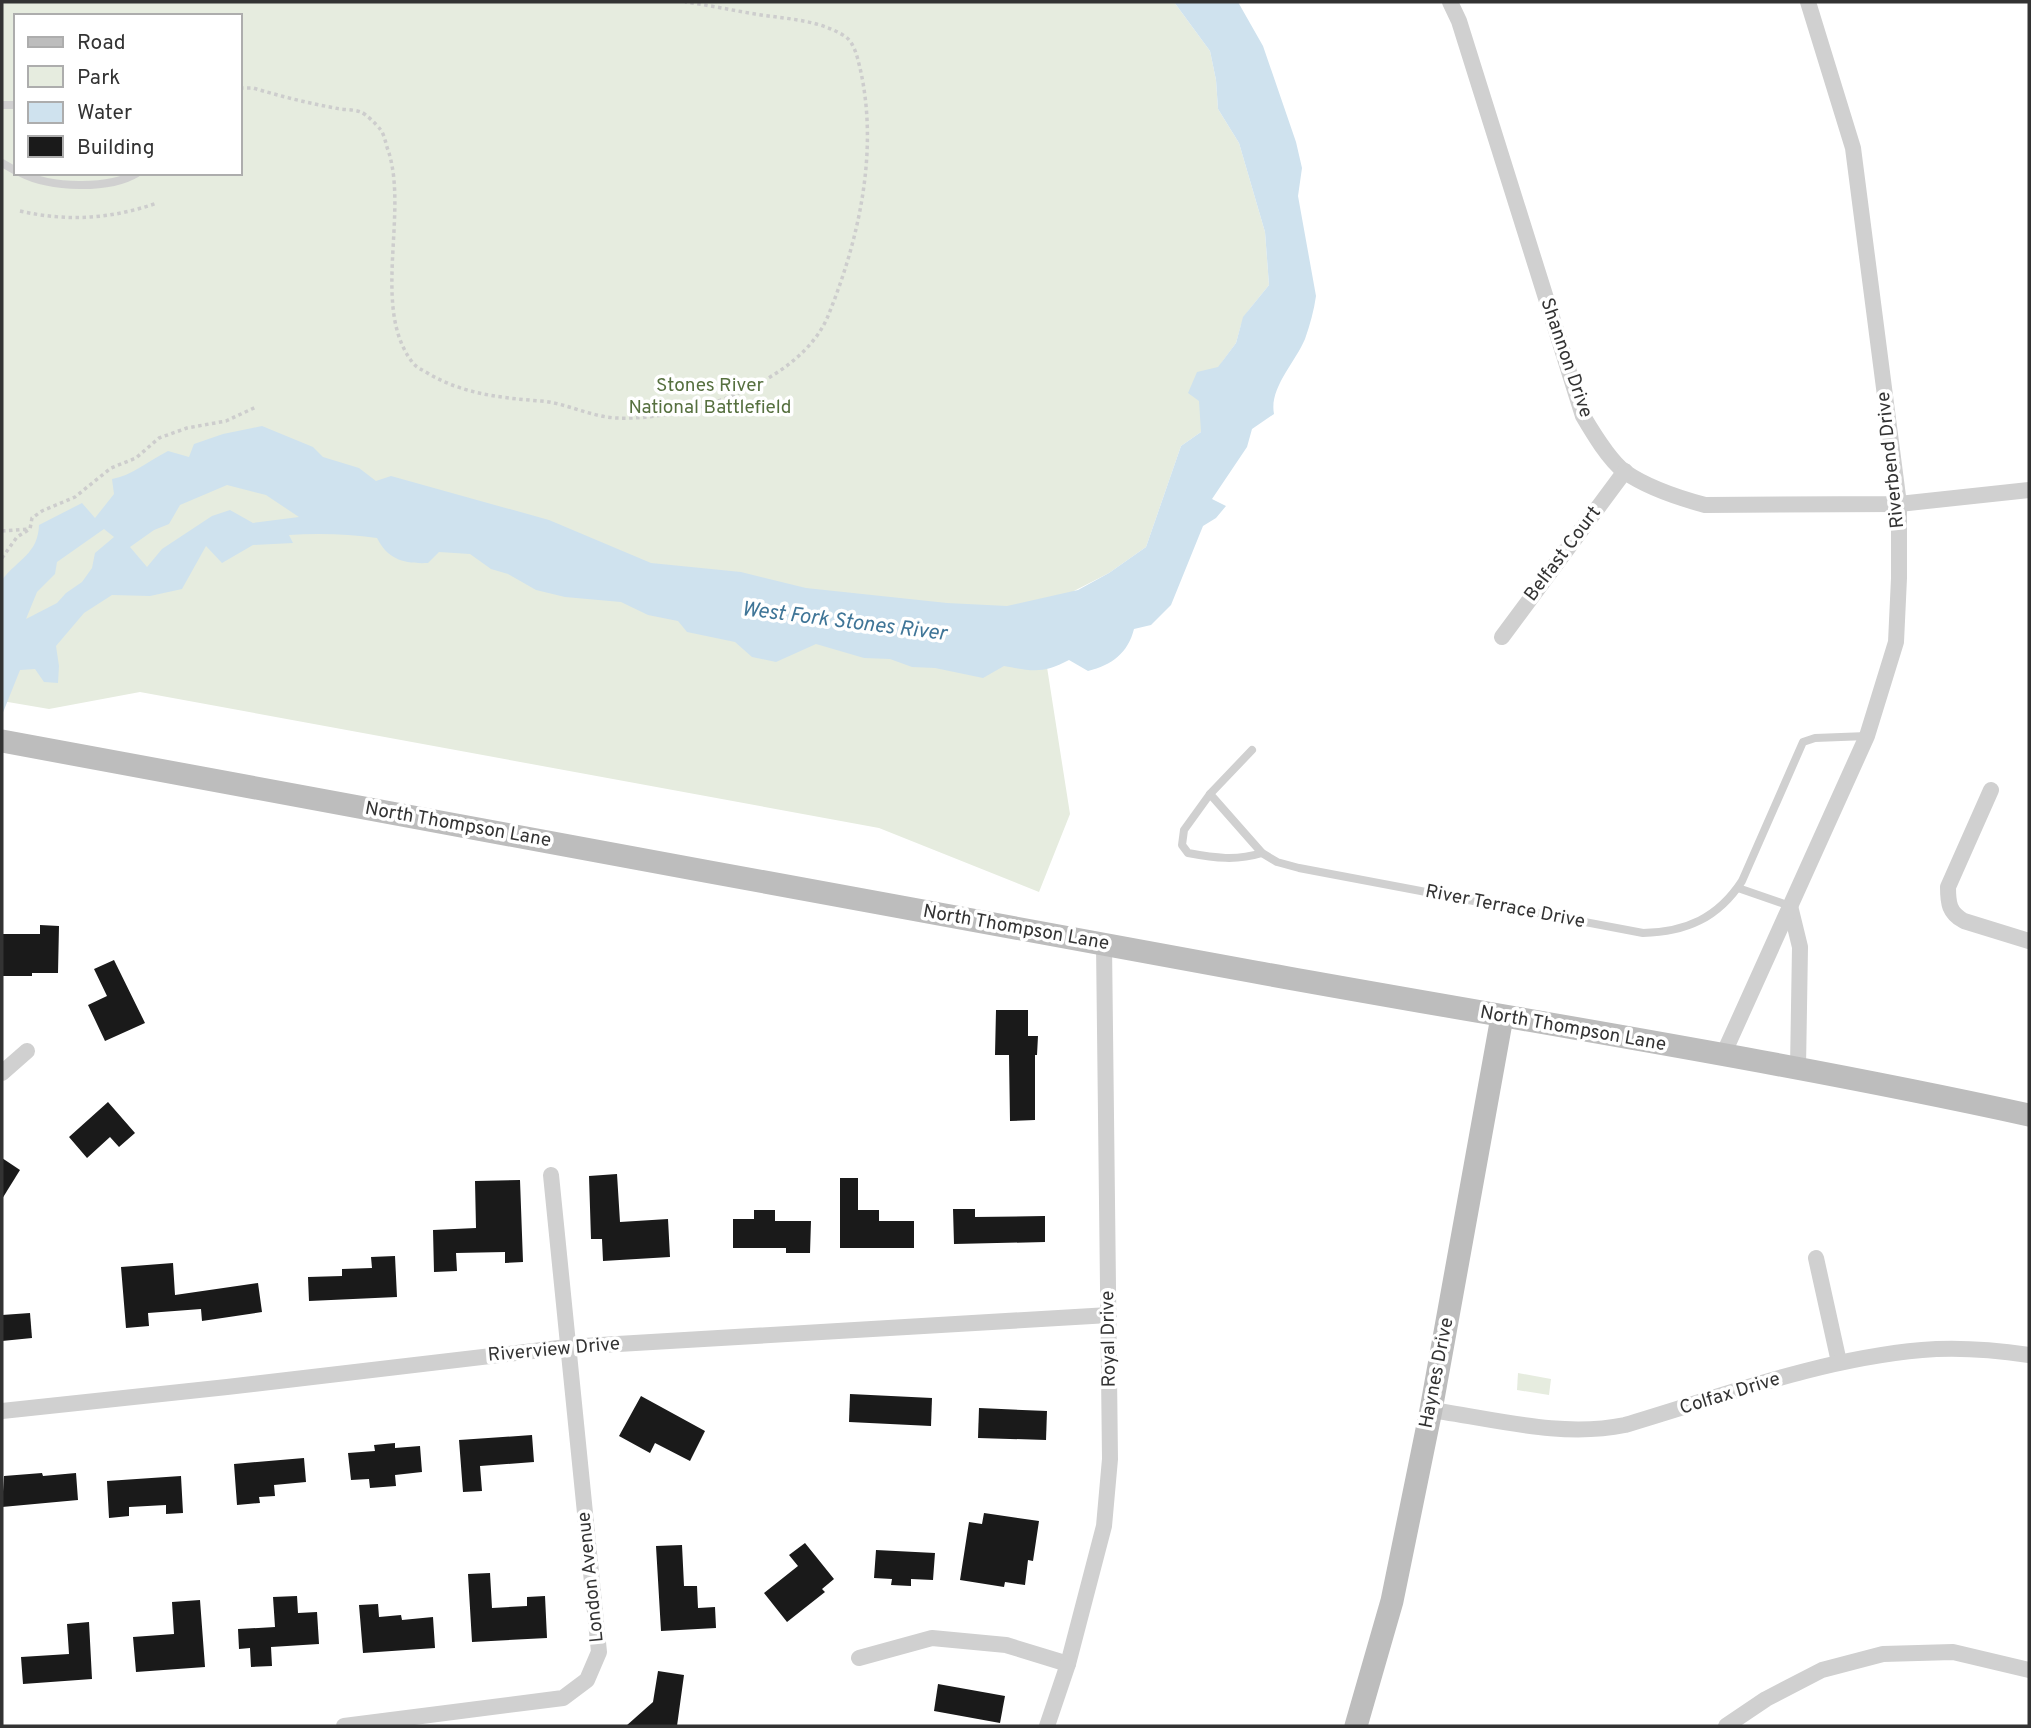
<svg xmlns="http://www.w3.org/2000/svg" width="2031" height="1728" font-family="Overpass,sans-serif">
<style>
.green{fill:#e6ecdf;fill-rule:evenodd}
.water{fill:#cfe2ee;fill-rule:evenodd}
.building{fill:#1a1a1a}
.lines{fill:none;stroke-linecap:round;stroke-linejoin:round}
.path{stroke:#cdcdcd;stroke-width:3.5;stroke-dasharray:3.5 3.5;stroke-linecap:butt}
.lane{stroke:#d0d0d0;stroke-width:8}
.street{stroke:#d0d0d0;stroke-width:16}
.secondary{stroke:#bdbdbd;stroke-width:23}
.labels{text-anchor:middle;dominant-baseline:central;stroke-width:7;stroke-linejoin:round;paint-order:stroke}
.street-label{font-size:19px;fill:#333;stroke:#fff}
.park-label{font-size:19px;fill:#56703f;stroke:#fff}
.water-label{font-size:21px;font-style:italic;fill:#3f7597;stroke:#fff}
</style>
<rect width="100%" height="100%" fill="#fff"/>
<!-- green -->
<g class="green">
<path d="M2,2H1174L1210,51L1216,80L1218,109L1239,143L1265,232L1269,285L1248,311L1241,325L1236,343L1222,362L1201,432L1181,446L1146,547L1109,573L1074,591L1039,616L1070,814L1039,892L879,828L140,692L49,709L2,701ZM16,16H240V173H16Z"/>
<path d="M1518,1373L1551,1379L1549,1395L1517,1390Z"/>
</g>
<!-- water -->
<path class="water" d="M1174,2H1238L1263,46L1296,142L1302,168L1298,196L1316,296C1314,310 1310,325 1305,339C1295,363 1269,388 1274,414L1252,429L1247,447L1212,499L1226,506L1216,518L1203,526L1171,605L1151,625L1134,629C1128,653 1112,665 1088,671L1069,660C1043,674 1032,671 1004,666L983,678L935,668L912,667L890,659L864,658L816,644L776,662L752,657L735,642L687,632L678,621L648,615L621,602L565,597L536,590L508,574L491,569L470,554L439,552L428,563C405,564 388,560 377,538C349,534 318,533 289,535L293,543L253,545L222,563L206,546L182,589L150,596L112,595L84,613L56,646L59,666L58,683L44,682L35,669L20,670L2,715V580C18,559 38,554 39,525L82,503L95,518L114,494L112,479C131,476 150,460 168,451L189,457L194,444L223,434L262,426L313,447L323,457L359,468L376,481L391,476L549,520L651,563L741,572L806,588L947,603L1007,606L1078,590L1109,573L1146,547L1181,446L1201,432L1199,401L1188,393L1197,372L1218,367L1236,343L1243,317L1269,285L1265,232L1239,143L1218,109L1216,80L1210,51ZM227,485L266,495L299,517L253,523L230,510L212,516L162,549L147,567L130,547L154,530L169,524L180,505ZM104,529L114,537L95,553L92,568L82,582L66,593L57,603L26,619L37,592L55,574L57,562Z"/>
<!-- building -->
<g class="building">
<path d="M40,925L59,926L58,973H32V976H2V934H40Z"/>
<path d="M114,960L145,1023L105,1041L88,1005L107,996L94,969Z"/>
<path d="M996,1010H1028V1036H1038L1037,1055H1035V1120L1010,1121L1009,1055H995Z"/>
<path d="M108,1102L135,1133L119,1147L110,1137L87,1158L69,1137Z"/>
<path d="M2,1158L20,1170L2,1199Z"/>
<path d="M617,1174L620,1222L668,1219L670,1257L603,1261L602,1239H591L589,1176Z"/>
<path d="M840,1178H858V1210H879V1221H914V1248H840Z"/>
<path d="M520,1180L523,1262L505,1263V1252L456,1253L457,1271L434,1272L433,1230L476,1228L475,1181Z"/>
<path d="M953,1209H975V1217L1045,1216V1242L954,1244Z"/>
<path d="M754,1210H775V1221H811L810,1253H786V1248H733V1219H754Z"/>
<path d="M395,1256L397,1297L309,1301L308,1277L342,1276V1269L372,1268L371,1257Z"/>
<path d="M173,1263L175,1295L258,1283L262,1312L202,1321L201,1309L148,1313L149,1326L126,1328L121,1267Z"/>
<path d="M30,1313L32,1338L2,1341V1315Z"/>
<path d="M850,1394L932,1398L931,1426L849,1422Z"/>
<path d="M641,1396L705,1431L690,1461L655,1443L650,1453L619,1436Z"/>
<path d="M979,1408L1047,1411L1046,1440L978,1438Z"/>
<path d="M532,1435L534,1462L480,1466L482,1491L463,1492L459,1440Z"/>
<path d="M395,1443V1448L420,1446L422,1472L395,1475L396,1486L370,1488L369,1479L351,1480L348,1453L375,1451L374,1445Z"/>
<path d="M304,1458L306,1482L274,1485L275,1496L259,1497L260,1503L237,1505L234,1464Z"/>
<path d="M42,1473L43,1476L76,1473L78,1500L2,1507L4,1476Z"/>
<path d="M181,1476L183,1513L166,1514V1505L129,1507V1516L109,1518L107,1481Z"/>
<path d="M984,1513L1039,1521L1033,1561L1028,1560L1025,1585L1005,1582L1004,1587L960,1580L969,1522L982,1524Z"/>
<path d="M805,1543L834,1579L822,1589L825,1592L787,1622L764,1593L798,1566L789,1555Z"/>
<path d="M682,1545L684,1586H697L698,1608L715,1607L716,1628L661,1631L656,1546Z"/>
<path d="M876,1550L935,1553L933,1580L911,1579V1586L891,1585L892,1579L874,1578Z"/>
<path d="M490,1573L492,1608L527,1606V1597L545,1596L547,1638L472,1642L468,1574Z"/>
<path d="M297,1596L298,1613L317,1612L319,1644L271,1647L272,1666L251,1667L250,1648L239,1649L238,1629L275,1627L273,1597Z"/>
<path d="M200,1600L205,1667L136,1672L133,1637L174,1634L172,1602Z"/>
<path d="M378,1604L379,1617L401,1615L402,1620L433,1617L435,1648L363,1653L359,1605Z"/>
<path d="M89,1622L92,1679L23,1684L21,1657L69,1654L67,1624Z"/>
<path d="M658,1671L684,1675L677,1726H626L653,1702Z"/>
<path d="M938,1684L1005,1696L1000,1723L934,1711Z"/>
</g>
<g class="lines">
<!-- path -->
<g class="path">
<path d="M240,88H253C280,96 307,103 335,108C343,110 353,109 361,112C366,114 376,124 380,129C385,135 386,146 389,153C408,216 371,310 413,363C417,368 423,370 429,374C464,394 501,398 541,401C566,403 591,417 617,418C685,421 800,384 828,316C859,240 879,150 860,68C857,56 854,41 843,35C816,19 785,19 755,14C731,10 708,5 685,2"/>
<path d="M20,211C68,222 111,219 157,203"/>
<path d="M2,531L28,529"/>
<path d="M2,558L17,537L30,529L32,518L42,511L75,497L111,468L136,458L159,438L187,428L226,421L256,407"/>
</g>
<!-- lane -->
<g class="lane">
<path d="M2,105H16"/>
<path d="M2,163L16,171"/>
<path d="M21,173C50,188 109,190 137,173"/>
<path d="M1252,750L1210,794L1262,853L1277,862L1299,868L1643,933C1686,932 1718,918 1742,881L1803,742L1815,738L1867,736"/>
<path d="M1210,794L1184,830L1182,845L1188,853C1215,858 1236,861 1262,853"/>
<path d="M1738,888L1790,906"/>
</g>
<!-- street -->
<g class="street">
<path d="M1450,2L1459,21L1583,416C1593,433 1609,460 1625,472C1648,488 1679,498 1705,505L1899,504L2029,490"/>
<path d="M1502,637L1625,471"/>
<path d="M1991,790L1948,887C1948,903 1949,913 1964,921L2029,941"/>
<path d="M1790,906L1800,947L1798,1068"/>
<path d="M1723,1055L1867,736L1896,642L1899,578V504L1853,148L1808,2"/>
<path d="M2,1073L27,1051"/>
<path d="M1816,1258L1839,1362"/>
<path d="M1431,1410C1495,1419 1561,1438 1625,1425C1723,1396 1820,1359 1922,1350C1956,1347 1995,1350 2029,1355"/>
<path d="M2,1411L227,1387L567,1347L1109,1315"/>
<path d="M859,1658L932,1638L1006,1645L1068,1664"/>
<path d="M344,1726L563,1698L587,1680L599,1652L551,1175"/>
<path d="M1047,1726L1068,1664L1104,1526L1110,1459L1104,944"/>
<path d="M1726,1726L1766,1699L1822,1670L1883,1654L1953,1652L2029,1670"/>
</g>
<!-- secondary -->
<g class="secondary">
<path d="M2,741C420,818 837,896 1255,972C1513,1019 1773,1059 2029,1115"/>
<path d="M1356,1726L1392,1601L1431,1410L1502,1017"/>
</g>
</g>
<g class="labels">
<!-- street labels -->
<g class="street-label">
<text transform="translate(1566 358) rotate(71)">Shannon Drive</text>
<text transform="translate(1891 460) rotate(-96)">Riverbend Drive</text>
<text transform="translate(1563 554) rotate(-53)">Belfast Court</text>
<text transform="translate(458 825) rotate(10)">North Thompson Lane</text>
<text transform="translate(1505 907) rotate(11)">River Terrace Drive</text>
<text transform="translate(1016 928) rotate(10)">North Thompson Lane</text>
<text transform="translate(1573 1029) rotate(10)">North Thompson Lane</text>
<text transform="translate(1109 1339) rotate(-91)">Royal Drive</text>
<text transform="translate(554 1350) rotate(-5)">Riverview Drive</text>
<text transform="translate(1437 1373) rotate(-79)">Haynes Drive</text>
<text transform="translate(1730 1394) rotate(-17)">Colfax Drive</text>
<text transform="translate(591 1577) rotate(-96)">London Avenue</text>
</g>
<!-- park labels -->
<g class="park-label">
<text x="710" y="386">Stones River<tspan x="710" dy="22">National Battlefield</tspan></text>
</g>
<!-- water labels -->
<g class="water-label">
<text transform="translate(844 622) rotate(7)">West Fork Stones River</text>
</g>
</g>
<!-- border -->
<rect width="2031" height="1728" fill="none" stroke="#333333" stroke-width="7"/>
<!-- legend -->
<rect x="14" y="14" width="228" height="161" fill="#ffffff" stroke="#adadad" stroke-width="2"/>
<rect x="28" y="37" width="35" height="10" fill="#bdbdbd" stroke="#adadad" stroke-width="2"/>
<text x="77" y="49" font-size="21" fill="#333333">Road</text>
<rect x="28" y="66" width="35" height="21" fill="#e6ecdf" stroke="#adadad" stroke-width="2"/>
<text x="77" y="84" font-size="21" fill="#333333">Park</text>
<rect x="28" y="102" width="35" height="21" fill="#cfe2ee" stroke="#adadad" stroke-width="2"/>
<text x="77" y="119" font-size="21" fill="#333333">Water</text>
<rect x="28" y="136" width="35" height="21" fill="#1a1a1a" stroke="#adadad" stroke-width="2"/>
<text x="77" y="154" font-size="21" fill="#333333">Building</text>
</svg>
